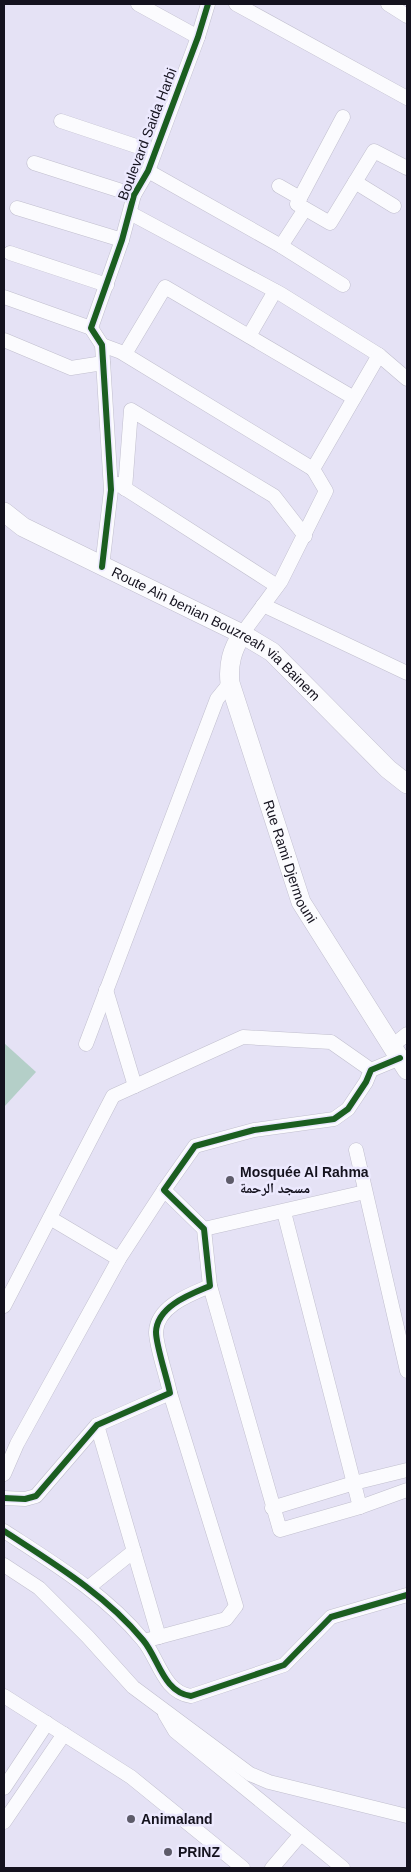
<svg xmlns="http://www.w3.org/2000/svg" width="411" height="1872" font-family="Arial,'Noto Naskh Arabic',sans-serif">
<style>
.garden{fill:#b4cfc8}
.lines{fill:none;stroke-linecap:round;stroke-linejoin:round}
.minor-casing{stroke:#c1bfce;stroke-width:15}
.major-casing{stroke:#c1bfce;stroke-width:20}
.minor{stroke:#fbfbfe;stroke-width:14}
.major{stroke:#fbfbfe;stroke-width:19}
.cycleway-casing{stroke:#ece9fe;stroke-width:9}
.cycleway{stroke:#1b5e20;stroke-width:6}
.poi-dot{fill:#5d5b69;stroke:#ece9fe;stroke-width:2}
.labels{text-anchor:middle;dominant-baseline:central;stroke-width:5;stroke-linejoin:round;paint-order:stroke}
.street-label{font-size:14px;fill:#14121e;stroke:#ece9fe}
.poi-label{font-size:14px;font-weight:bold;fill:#14121e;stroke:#ece9fe;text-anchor:start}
</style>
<rect width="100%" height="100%" fill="#e5e2f5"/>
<!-- garden -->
<path class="garden" d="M4,1043L36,1072L4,1107Z"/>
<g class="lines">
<!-- minor casing -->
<g class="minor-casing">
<g id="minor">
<path d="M138,4L198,37"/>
<path d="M236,4L407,98"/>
<path d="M388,4L407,16"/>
<path d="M61,121L154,152"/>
<path d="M34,163L134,195"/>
<path d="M148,171L281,246L343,285"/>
<path d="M355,182L394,206"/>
<path d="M279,186L300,198L297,204L330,223L374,151L407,168"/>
<path d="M300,198L343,117"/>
<path d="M17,208L122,240"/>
<path d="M130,213L281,294L379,355L407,379"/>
<path d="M281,246L305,209"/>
<path d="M10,253L107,285"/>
<path d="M4,297L91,328"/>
<path d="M249,336L275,291"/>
<path d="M4,340L71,368L103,363"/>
<path d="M102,345L121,352L313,469"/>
<path d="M125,354L165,287L354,398"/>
<path d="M118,484L277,586"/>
<path d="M125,489L131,410L274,496L305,536"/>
<path d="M102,567L111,490L102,345L91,328L122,240L134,195L148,171L198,37L208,4"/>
<path d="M263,605L407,673"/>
<path d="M242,634L281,581L326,491L313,469L379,355"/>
<path d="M106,990L135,1086"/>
<path d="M86,1044L217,699L230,683"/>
<path d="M392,1046L407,1034"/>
<path d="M356,1150L407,1371"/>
<path d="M284,1212L360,1507"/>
<path d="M50,1218L119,1259"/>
<path d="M204,1229L365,1192"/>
<path d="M210,1286L280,1530L360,1507L407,1490"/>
<path d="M4,1306L113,1096L243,1037L331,1042L371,1070"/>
<path d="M97,1425L159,1637"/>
<path d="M4,1474L17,1444L119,1259L164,1190"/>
<path d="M4,1498L25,1499L36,1496L97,1425L170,1393C167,1377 156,1346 156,1332C157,1306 191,1294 210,1286L204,1229L164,1190L195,1146L254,1130L334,1119L348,1109L366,1082L371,1070L400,1058"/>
<path d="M272,1508L354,1483L407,1470"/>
<path d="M4,1531C53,1563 105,1594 143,1640C159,1659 163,1692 191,1696L284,1665L331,1617L407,1595"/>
<path d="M4,1565L39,1588L88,1637L133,1687L250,1774L269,1782L407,1816"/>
<path d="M89,1587L134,1551"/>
<path d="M144,1641L226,1619L236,1606L170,1393"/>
<path d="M4,1696L131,1777L243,1868"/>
<path d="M165,1714L175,1731L343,1868"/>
<path d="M4,1788L47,1723"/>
<path d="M4,1822L64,1734"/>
<path d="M272,1868L301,1834"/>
</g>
</g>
<!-- major casing -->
<g class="major-casing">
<g id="major">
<path id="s1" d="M4,512L23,527L242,634L272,652L388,769L407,784"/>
<path id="s2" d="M242,634C232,650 228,664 230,683L301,902L407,1070"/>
</g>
</g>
<!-- minor -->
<use href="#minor" class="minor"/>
<!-- major -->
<use href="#major" class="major"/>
<!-- cycleway casing -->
<g class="cycleway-casing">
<g id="cycleway">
<path d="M102,567L111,490L102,345L91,328L122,240L134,195L148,171L198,37L208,4"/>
<path d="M4,1498L25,1499L36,1496L97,1425L170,1393C167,1377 156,1346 156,1332C157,1306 191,1294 210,1286L204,1229L164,1190L195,1146L254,1130L334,1119L348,1109L366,1082L371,1070L400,1058"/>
<path d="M4,1531C53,1563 105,1594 143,1640C159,1659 163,1692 191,1696L284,1665L331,1617L407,1595"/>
</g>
</g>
<!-- cycleway -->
<use href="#cycleway" class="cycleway"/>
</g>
<!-- markers -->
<g class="poi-dot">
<circle cx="230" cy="1180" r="5"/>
<circle cx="131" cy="1819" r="5"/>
<circle cx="168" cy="1852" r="5"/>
</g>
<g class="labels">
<!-- street labels -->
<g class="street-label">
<text transform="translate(147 134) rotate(-69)">Boulevard Saida Harbi</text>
<text stroke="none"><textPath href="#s1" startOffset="246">Route Ain benian Bouzreah via Bainem</textPath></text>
<text stroke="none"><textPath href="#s2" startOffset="240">Rue Rami Djermouni</textPath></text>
</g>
<!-- poi labels -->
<g class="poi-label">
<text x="240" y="1172">Mosquée Al Rahma<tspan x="240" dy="16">مسجد الرحمة</tspan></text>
<text x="141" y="1819">Animaland</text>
<text x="178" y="1852">PRINZ</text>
</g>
</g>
<!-- border -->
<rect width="411" height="1872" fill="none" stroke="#14121e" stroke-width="10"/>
</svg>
